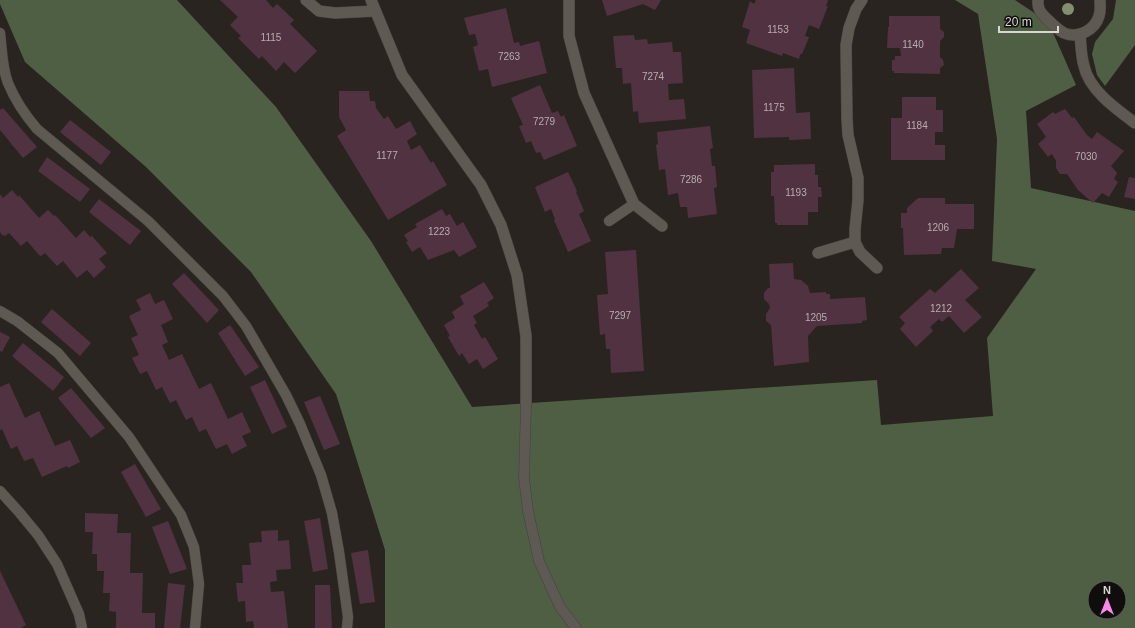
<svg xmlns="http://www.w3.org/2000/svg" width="1135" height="628" font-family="Arial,sans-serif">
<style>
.forest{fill:#4e5f43;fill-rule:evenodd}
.building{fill:#513240}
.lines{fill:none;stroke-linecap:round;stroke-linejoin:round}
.service-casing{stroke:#46413e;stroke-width:11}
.minor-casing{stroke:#46413e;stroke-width:12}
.service{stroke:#5f5954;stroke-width:10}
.minor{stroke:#5f5954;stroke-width:11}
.tree{fill:#829071}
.labels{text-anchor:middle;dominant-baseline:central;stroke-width:3;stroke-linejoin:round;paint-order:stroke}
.number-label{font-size:10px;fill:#b7adae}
</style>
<rect width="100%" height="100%" fill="#292420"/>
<!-- forest -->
<g class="forest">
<path d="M0,0H177L276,107L371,241L472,407L877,380L881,425L993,416L987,338L1036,269L992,261L997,139L978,14L955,0H1015L1033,12L1051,28L1076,85L1026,111L1031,188L1135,211V628H385V550L336,394L251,272L146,167L25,62L0,4ZM1095,588H1119V612H1095Z"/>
<path d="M1116,0H1135V45L1105,86L1097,75L1092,54L1095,42L1113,19Z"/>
</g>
<!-- building -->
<g class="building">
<path d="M220,0H266L273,8L277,4L294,20L290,24L317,51L295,73L284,62L276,71L262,56L259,59L238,38L241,36L230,25L238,17Z"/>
<path d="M602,0H661L655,10L643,4L607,16Z"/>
<path d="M756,0H828L826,6H828L819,29L809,25L805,36L809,37L808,40L802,54H800L799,59L783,53L782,56L746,43L750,30L742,27L750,1L754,4Z"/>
<path d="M506,8L514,43L519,42L520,46L539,41L547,73L492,87L488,69L479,71L473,47L478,45L475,34L469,35L464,18Z"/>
<path d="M889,16H940V29L944,32V37L940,41V57L943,60L944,65L940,68V74L894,73V71H892V60H895V56H901L900,48H887L888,27H889Z"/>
<path d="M634,35L635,40L647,39L648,44L672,42L673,52H681L683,83L668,84L669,100L684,99L686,119L639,123L638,111L633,112L631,83L623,84L622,68H616L613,36Z"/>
<path d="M794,68L796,113L810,112L811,139L789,140V137L754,138L752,70Z"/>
<path d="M540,85L552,113L558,111L561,117L564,115L577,146L544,160L540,152L536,153L531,141L526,143L519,126L523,125L511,98Z"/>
<path d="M339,91H369L370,101H375L376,108L384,119L388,116L396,129L410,121L417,134L407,141L411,150L420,145L431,163L433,161L447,185L388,220L337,136L346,130L339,117Z"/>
<path d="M902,97H936V110H943V132H935V145H945V160H891V118H902Z"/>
<path d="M3,108L37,147L23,158L0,130V110Z"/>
<path d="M1065,109L1072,118L1074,117L1087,135L1092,139L1097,132L1124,151L1111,166L1117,173L1114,179L1118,182L1109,197L1102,193L1093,203L1078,190L1067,174H1060L1056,168V161L1052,154L1048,157L1038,144L1046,137L1037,124L1053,112L1055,114Z"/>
<path d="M70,120L111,152L101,165L60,132Z"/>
<path d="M710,126L713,148L710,149L712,166H715L717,187L714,188L717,214L688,218L687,207H680L678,193L668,195L665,169L659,170L656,145L658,144L657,132Z"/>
<path d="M47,157L90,189L80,202L38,171Z"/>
<path d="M815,164V175H818V187H821L822,197H818V212H808V225H777V223H775L774,196H771V172H774V165Z"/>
<path d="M568,172L577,191L576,192L584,211L579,214L591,241L568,252L554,220L555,219L551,209L545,212L535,187Z"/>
<path d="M1129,177L1135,178V199L1124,197Z"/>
<path d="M12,190L18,197L19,195L39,218L48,210L54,216L55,215L76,238L84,230L90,237L92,236L107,253L99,259L106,267L94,278L87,270L77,278L63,261L57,266L45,253L41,256L39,255L27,241L21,246L9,233L5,236L2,235L0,232V194L3,198Z"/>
<path d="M918,198H945V204H974V229H957L954,248H942L941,254L904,255L903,228H901V213H907V208Z"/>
<path d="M99,199L141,231L130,245L89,212Z"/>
<path d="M442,209L446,216L450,214L457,226L463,222L477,247L459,257L454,250L428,260L420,247L412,252L406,242L408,241L404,235L417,227L415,224Z"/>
<path d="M636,250L644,371L611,373L610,349H606L605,334L600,335L597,295L608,294L605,252Z"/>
<path d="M793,263L794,279L801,280L808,286L810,293L826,292V294H830V299L865,297L867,320L862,321V323L817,326L808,336L809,362L774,366L771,325L766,321V314L770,308L769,304L764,299V293L768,288H770L769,264Z"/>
<path d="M961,269L979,288L965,300L982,317L964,333L949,316L942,322L939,319L930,327L933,331L916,347L900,329L905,323L899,317L930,289L935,293Z"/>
<path d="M184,273L219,310L207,323L172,284Z"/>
<path d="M484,282L494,298L487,303L489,306L473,316L477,323L474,325L482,339L485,337L498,359L483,369L477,359L469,364L462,353L459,356L448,337L450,336L444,325L455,318L452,312L464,304L460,296Z"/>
<path d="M150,293L155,304L164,300L173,319L161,325L168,342L162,345L169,360L182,354L199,389L211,383L228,419L242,412L251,432L242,436L247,446L232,454L227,444L216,449L206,429L199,432L192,417L186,420L176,400L170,403L162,387L156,390L147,371L140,374L132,358L139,355L131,338L138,335L129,316L141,310L136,300Z"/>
<path d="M52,309L91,343L80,356L41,322Z"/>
<path d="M230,325L259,367L245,376L218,333Z"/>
<path d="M0,332L10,337L2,352L0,351Z"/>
<path d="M23,343L64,377L53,391L12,356Z"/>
<path d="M265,380L287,427L272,434L250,387Z"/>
<path d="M9,383L25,418L39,411L55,446L70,440L80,462L68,468L67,466L42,477L33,458L24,461L17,446L11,449L2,429L0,430V387Z"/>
<path d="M71,388L105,428L91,438L58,398Z"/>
<path d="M320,396L340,444L324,450L304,402Z"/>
<path d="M135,464L161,509L146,517L121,472Z"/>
<path d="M85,513L118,514L117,533H131L130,573H143L142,613H155V628H116V612L109,611L110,593H103L104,571H97V554H92L93,532H85Z"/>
<path d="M320,518L328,569L313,572L304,521Z"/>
<path d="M168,521L187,569L170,574L152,527Z"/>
<path d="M278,530V541L289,540L291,569L276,570L277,581L270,582L271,592L284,591L288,628H254L253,621L246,622L245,601L238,602L236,583H243L242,565H251L249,543L262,542L261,531Z"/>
<path d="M368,550L375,602L360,604L351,553Z"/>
<path d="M0,571L26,625L21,628H0Z"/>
<path d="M168,583L185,585L180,628H164Z"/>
<path d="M315,585H330L332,628H315Z"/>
</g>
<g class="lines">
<!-- service casing -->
<g class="service-casing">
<g id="service">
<path d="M0,33C2,49 2,68 8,83C15,100 25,115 37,129L148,221L223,296L246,326L286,395L300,424L321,475L332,513L339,552L348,617L347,628"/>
<path d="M609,221L634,204"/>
<path d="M0,311L17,321L58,353L129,437L181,515L194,547L199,584L195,628"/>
<path d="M526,405L524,478L528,511L539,561L560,607L576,628"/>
<path d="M0,491L19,512L38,535L57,564L79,614L82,628"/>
</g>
</g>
<!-- minor casing -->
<g class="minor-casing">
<g id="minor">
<path d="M306,0L319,11L335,13L375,11"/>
<path d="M371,0L402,75L481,185L501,225L517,275L526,336V405"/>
<path d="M569,0V36L584,93L634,204L662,226"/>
<path d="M862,0L856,9L849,28L846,45L847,119L848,135L858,178V200L855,229V242L860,252L877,268"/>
<path d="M1038,0C1037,9 1041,13 1047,19C1052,24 1058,30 1064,33C1078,39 1095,30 1099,16C1101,10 1100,5 1100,0"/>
<path d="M1080,34C1081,45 1081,56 1084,66C1089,90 1116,109 1135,123"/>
<path d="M818,253L855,242"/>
</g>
</g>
<!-- service -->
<use href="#service" class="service"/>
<!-- minor -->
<use href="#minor" class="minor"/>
</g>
<!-- trees -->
<circle class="tree" cx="1068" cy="9" r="6"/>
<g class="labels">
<!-- number labels -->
<g class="number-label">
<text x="778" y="29">1153</text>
<text x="271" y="37">1115</text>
<text x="913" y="44">1140</text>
<text x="509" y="56">7263</text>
<text x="653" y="76">7274</text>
<text x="774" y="107">1175</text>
<text x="544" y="121">7279</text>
<text x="917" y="125">1184</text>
<text x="387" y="155">1177</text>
<text x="1086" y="156">7030</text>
<text x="691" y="179">7286</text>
<text x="796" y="192">1193</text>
<text x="938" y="227">1206</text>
<text x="439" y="231">1223</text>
<text x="941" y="308">1212</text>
<text x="620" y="315">7297</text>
<text x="816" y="317">1205</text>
</g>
</g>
<!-- north arrow -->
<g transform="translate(1107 600)"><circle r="19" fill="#100e0c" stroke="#605e5c"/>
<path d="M0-3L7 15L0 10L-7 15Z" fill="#f888e9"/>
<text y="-6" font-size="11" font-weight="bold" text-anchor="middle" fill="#d9d6d3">N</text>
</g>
<!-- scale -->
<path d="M999 26v6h59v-6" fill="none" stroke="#d9d6d3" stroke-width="2"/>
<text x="1005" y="26" font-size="12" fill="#d9d6d3" stroke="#100e0c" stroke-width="3" paint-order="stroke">20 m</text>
</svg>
